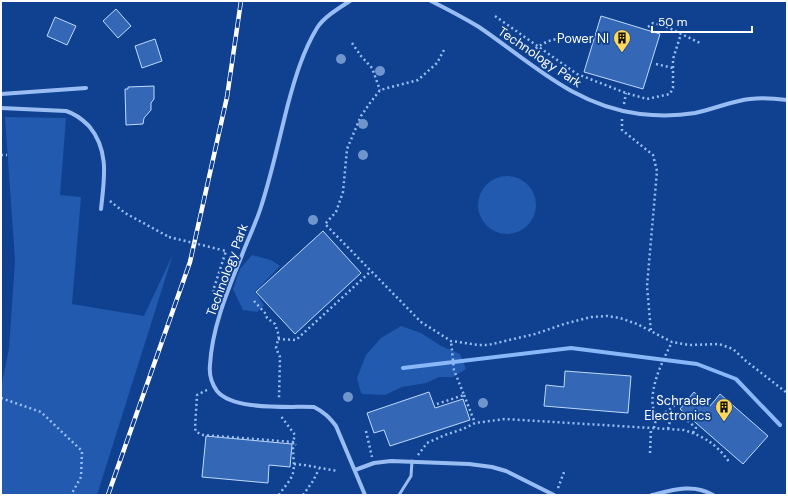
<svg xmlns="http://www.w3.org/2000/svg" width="788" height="496" font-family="'DM Sans',sans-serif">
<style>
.green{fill:#215aaf}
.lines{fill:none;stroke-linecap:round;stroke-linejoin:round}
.stream{stroke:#8ab7f7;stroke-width:4}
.building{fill:#3468b7;stroke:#c0d9fe}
.path{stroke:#99bdf3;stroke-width:2.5;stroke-dasharray:2 3;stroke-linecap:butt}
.lane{stroke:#99bdf3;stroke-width:3}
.street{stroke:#99bdf3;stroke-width:4}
.rail-casing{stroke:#fff;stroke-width:4.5}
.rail{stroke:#0f4190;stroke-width:3;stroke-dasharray:9;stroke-linecap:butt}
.path-bridge{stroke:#99bdf3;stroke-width:2.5;stroke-dasharray:2 3;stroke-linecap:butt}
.tree{fill:#7095cc}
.labels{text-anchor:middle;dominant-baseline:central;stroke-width:3.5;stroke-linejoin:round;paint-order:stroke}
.poi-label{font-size:13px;fill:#fff;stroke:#0f4190;text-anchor:end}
.street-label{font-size:13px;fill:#fff;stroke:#0f4190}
</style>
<rect width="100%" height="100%" fill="#0f4190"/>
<!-- green -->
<g class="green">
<path d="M5,117L66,118L60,195L81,197L72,304L144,316L173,254L97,495H1V387L9,349L15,260Z"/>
<circle cx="507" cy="205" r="29"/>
<path d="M252,255L271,260L280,266L255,292L264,305L257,312L243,310L233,289L240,269Z"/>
<path d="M401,326L421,333L441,346L460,354L466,369L453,377H439L426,383L402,387L385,395L363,394L361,393L357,378L366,355L381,338Z"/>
</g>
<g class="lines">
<!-- stream -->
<path class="stream" d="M403,368L571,348L697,364L736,379L780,425"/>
</g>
<!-- building -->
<g class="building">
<path d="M116,9L131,26L118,38L103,21Z"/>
<path d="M601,16L660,34L643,89L584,72Z"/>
<path d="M55,17L76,26L67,45L47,36Z"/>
<path d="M155,39L162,61L142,68L135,46Z"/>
<path d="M154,86V99L151,103V110L144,118L143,124L126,125L125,89H128V87Z"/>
<path d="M323,231L361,273L295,334L256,292Z"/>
<path d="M565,371L631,376L628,413L544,406L546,385L564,387Z"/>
<path d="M429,392L435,408L463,399L470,420L390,446L384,430L374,433L367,413Z"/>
<path d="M694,392L710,406L720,394L768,436L743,464L680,409Z"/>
<path d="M206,436L292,444L290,467L269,465L268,483L202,477Z"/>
</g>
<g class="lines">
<!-- path -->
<g class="path">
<path d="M495,16L577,74L626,93L647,99L670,94L673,88V59L681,34"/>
<path d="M648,27L653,23L665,26L700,43"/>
<path d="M352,43L361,56L372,68L380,90"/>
<path d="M444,50L437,63L418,80L380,90L370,103L361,116L347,149L343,192L336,212L325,224L421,322L451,341L479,345H488L535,334L564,324L591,317L607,316L620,318L637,324L672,342L689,345L719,344L733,349L746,361L787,393"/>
<path d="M528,55C550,35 561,37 588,43"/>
<path d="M656,64L673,68"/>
<path d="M624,104L626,93"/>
<path d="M622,119V130L653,155L657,171L647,286L651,332"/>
<path d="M1,155H7"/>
<path d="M110,201L125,213L169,237"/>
<path d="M219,294L213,291L226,251L222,250"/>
<path d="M254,301L266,314L267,318L275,324L279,336L276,348L280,357L279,399"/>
<path d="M278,339L296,340L370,272"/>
<path d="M207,390L197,395L195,428L196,432L203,435L293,442L296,445"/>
<path d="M464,395L475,423"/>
<path d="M1,398L41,412L82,451L81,477L71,495"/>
<path d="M437,404L464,395L454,370L451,341"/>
<path d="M657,418C644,397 662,362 672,342"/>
<path d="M654,428C655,415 667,413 675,405"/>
<path d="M668,429L671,417C681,413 689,422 696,428L693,433"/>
<path d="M366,431L372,457"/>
<path d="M650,453L651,428"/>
<path d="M418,455L427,443L445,435L463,429L475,423L505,419L684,430C706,437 717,445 730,463"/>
<path d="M294,464C309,465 323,469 338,471"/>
<path d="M558,488L564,472"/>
<path d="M279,495C283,488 291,481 293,473C296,460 290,450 295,435L280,415"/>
<path d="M303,495L313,481L319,469"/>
</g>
<!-- lane -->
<path class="lane" d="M399,495L411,476L412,461"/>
<!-- street -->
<g class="street">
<path d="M350,1C339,8 324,17 317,28C303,51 295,78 288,104C279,139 272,173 261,207C256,223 248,239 242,255C228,290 212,327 210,365C209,374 212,384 217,391C233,411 289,406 314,407C324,412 329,417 336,426L365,495"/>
<path d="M431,1C447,9 464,18 479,27C532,63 574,106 640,114C658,116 677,116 695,113C710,110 724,104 739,101C754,97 771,98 787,100"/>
<path d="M1,94L86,88"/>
<path d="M1,108L66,111C76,114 82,119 89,126C110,151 104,180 101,209"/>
<path d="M355,470L374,463L391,461L469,464L492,467L506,471L554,495"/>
<path d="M652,495C672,490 694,483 713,495"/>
</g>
<!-- rail casing -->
<g class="rail-casing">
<path id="rail" d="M108,495L190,262L227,97L241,1"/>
</g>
<!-- rail -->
<use href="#rail" class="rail"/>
<!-- path-bridge -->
<path class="path-bridge" d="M169,237L222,250"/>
</g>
<!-- trees -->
<g class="tree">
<circle cx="341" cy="59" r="5"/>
<circle cx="380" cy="71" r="5"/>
<circle cx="363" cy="124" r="5"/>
<circle cx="363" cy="155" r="5"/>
<circle cx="313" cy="220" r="5"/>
<circle cx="348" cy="397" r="5"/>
<circle cx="483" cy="403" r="5"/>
</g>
<!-- icons -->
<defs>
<g id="building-pin" transform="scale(0.9)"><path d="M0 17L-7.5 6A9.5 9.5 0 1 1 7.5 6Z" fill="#ffd85b" stroke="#0f4190"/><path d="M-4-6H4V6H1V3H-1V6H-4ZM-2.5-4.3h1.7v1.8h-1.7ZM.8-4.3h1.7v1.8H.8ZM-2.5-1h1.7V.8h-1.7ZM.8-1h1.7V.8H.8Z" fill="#111"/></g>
</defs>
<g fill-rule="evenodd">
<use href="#building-pin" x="622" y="38"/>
<use href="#building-pin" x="724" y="407"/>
</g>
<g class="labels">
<!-- poi labels -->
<g class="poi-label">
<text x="609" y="38">Power NI</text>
<text x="711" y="400">Schrader<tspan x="711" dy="15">Electronics</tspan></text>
</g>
<!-- street labels -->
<g class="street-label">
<text transform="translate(540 57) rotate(34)">Technology Park</text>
<text transform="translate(227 270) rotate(-70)">Technology Park</text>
</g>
</g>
<!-- border -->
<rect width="788" height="496" fill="none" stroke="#ffffff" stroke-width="4"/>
<!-- scale -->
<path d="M652 26v6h100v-6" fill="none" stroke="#ffffff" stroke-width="2"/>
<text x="658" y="26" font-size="12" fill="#ffffff" stroke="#0f4190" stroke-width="3" paint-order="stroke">50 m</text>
</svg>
